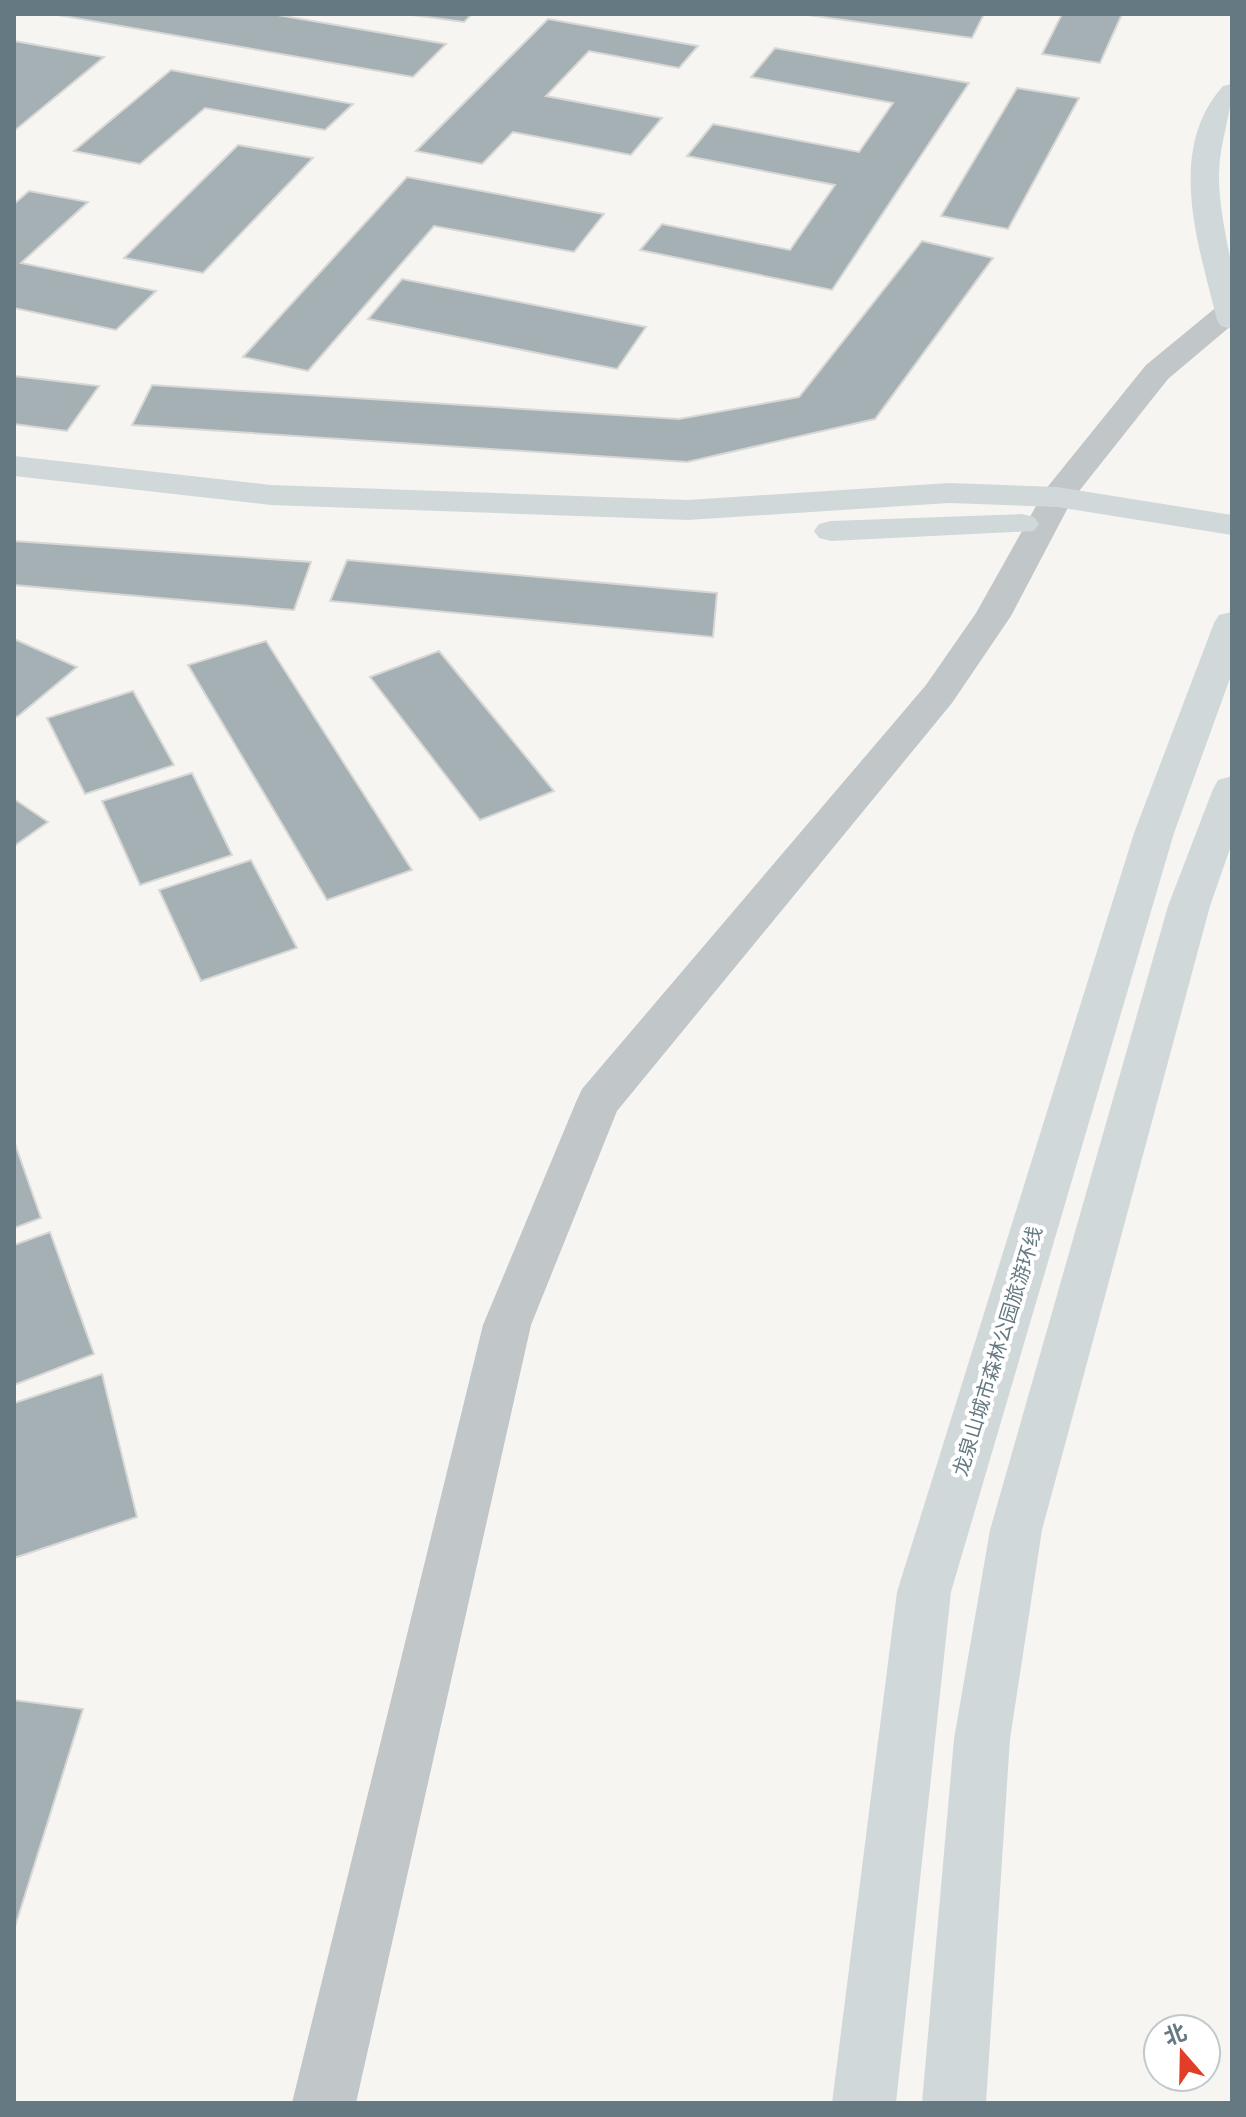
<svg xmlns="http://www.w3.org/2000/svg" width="1246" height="2117" font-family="Quicksand,'Noto Sans SC',sans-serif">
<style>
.building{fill:#a5b0b4;stroke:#d7d7d5;stroke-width:2}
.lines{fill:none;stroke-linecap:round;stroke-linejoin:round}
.street{fill:#c1c6c8;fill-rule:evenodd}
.secondary{fill:#d1d8da;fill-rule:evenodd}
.primary{fill:#d1d8da;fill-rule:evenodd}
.labels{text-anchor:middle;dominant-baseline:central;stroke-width:8;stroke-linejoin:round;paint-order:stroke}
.street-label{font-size:20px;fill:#657983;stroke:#fff}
</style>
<rect width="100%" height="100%" fill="#f6f5f2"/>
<!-- building -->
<g class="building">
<path d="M52,14H272L446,44L413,77Z"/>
<path d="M405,14H472L464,22Z"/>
<path d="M801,14H984L972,38Z"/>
<path d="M1062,14H1122L1100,63L1042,54Z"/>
<path d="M548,19L698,46L679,68L589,51L546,96L662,118L631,155L513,132L482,164L416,151Z"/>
<path d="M14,41L104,57L14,131Z"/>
<path d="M775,48L969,83L832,290L640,250L662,224L790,250L835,185L687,156L713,124L859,152L893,103L751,77Z"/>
<path d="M171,70L353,104L325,130L205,108L140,164L74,151Z"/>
<path d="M1017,88L1079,98L1008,229L941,216Z"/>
<path d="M238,145L313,158L203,273L124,258Z"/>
<path d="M407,177L604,214L574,252L434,226L308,371L243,357Z"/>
<path d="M29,191L88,202L21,263L156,291L116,330L14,308V204Z"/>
<path d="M922,241L993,258L875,419L687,462L132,425L152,385L679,419L799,397Z"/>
<path d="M402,279L646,327L617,369L368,319Z"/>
<path d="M14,376L99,386L67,431L14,424Z"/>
<path d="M14,541L311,562L294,610L14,585Z"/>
<path d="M347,560L717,593L713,637L330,601Z"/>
<path d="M14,639L77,667L17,717L14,715Z"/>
<path d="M266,641L412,870L327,900L188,665Z"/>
<path d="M439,651L554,791L480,820L370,677Z"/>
<path d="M133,691L174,765L85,794L47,718Z"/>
<path d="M192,773L232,855L140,885L102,801Z"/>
<path d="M14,799L48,822L14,846Z"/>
<path d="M251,860L297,948L201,981L159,890Z"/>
<path d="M14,1141L41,1218L14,1228Z"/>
<path d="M50,1232L94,1354L14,1385V1245Z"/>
<path d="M102,1374L137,1517L14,1558V1403Z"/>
<path d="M14,1700L83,1709L14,1930Z"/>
</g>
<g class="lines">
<!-- street -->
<path class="street" d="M1232,302V325L1168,379L1072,500L1011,616L952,703L617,1111L531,1325L356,2103H292L483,1325L576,1102L582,1089L926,685L976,613L1045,490L1146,365L1219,305Z"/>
<!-- secondary -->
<g class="secondary">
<path d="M14,456L271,485L688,500L949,483L1057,487L1232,515V535L1057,507L949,503L688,520L271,505L14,476Z"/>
<path d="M1022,514L1034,517L1039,524L1034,531L831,541L819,538L814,531L819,524L831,521Z"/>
</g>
<!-- primary -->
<g class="primary">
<path d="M1232,84C1232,115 1219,143 1219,175C1219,207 1226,236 1232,267C1235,287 1232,309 1232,329L1221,326L1217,320C1199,246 1165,151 1223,86Z"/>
<path d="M1232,612V673L1174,833L951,1592L896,2103H832L897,1592L1134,833L1214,623L1219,615Z"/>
<path d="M1232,776V843L1210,906L1042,1530L1010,1739L986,2103H922L954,1739L990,1530L1168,906L1213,789L1218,780Z"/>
</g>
</g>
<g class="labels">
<!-- street labels -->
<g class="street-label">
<text transform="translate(997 1351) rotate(-73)">龙泉山城市森林公园旅游环线</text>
</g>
</g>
<!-- border -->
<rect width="1246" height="2117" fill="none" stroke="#657983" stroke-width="32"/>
<!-- north arrow -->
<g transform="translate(1182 2053) rotate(340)"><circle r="38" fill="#ffffff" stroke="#c1c9cd" stroke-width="2"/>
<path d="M0-6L14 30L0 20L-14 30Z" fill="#e13d27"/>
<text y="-12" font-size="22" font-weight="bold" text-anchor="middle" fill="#657983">北</text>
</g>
</svg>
